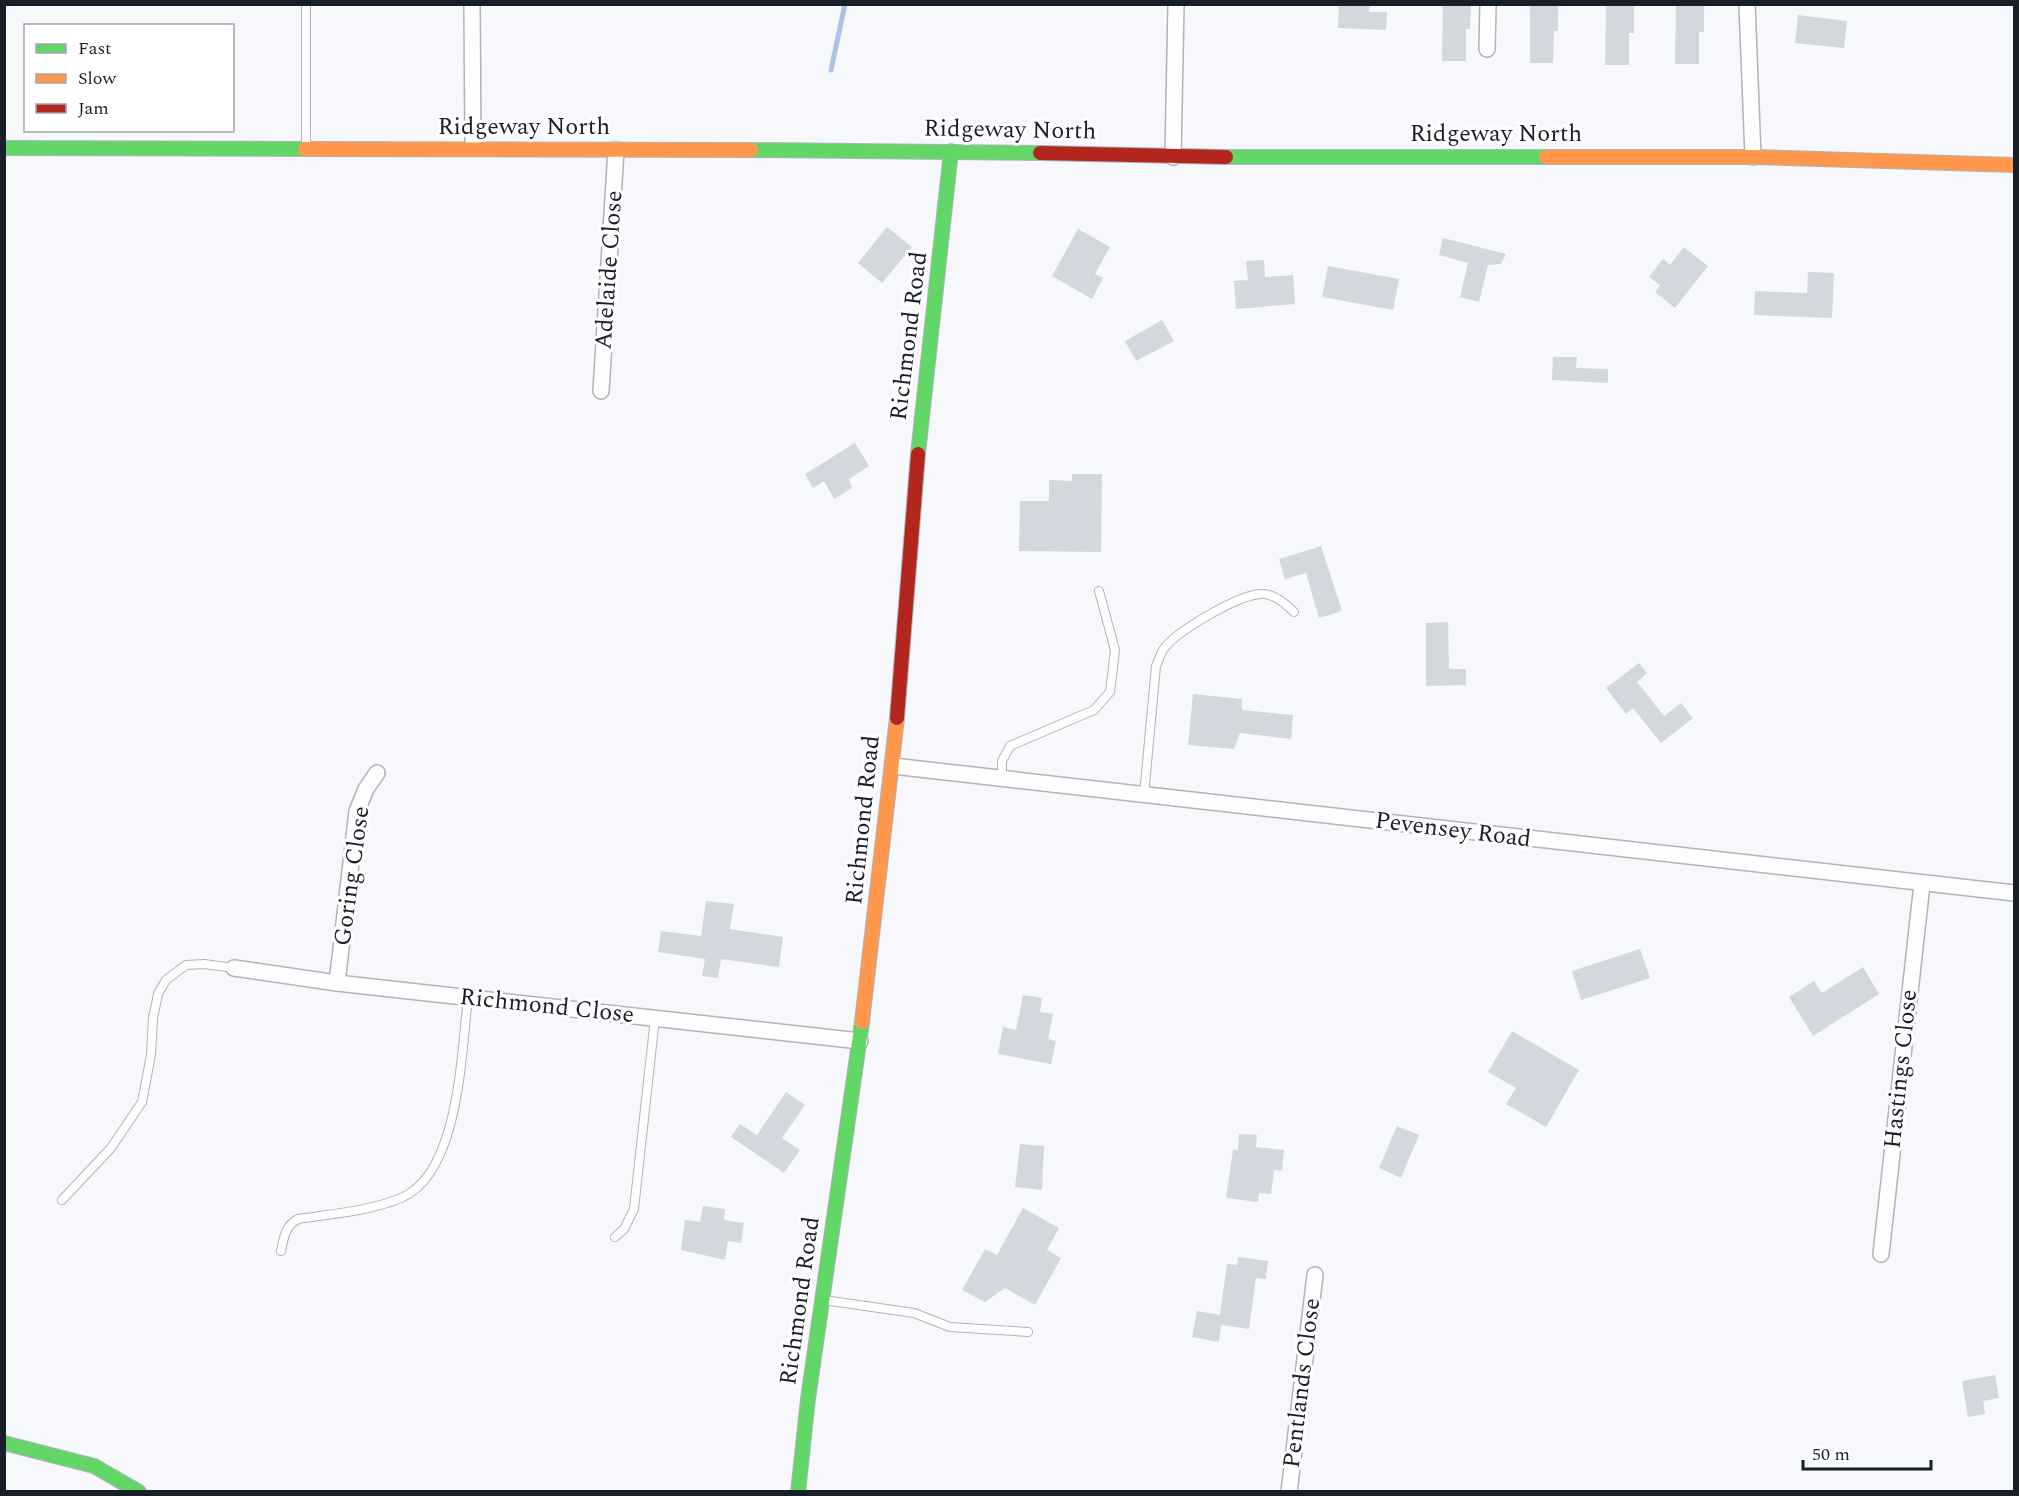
<svg xmlns="http://www.w3.org/2000/svg" width="2019" height="1496" font-family="Spectral,serif">
<style>
.lines{fill:none;stroke-linecap:round;stroke-linejoin:round}
.stream{stroke:#abc1e5;stroke-width:5}
.building{fill:#d3d8de}
.lane-casing{stroke:#b0b4ba;stroke-width:10}
.street-casing{stroke:#b0b4ba;stroke-width:18}
.fast-casing{stroke:#b0b4ba;stroke-width:16}
.slow-casing{stroke:#b0b4ba;stroke-width:16}
.jam-casing{stroke:#b0b4ba;stroke-width:16}
.lane{stroke:#fefefe;stroke-width:8}
.street{stroke:#fefefe;stroke-width:15}
.fast{stroke:#63d668;stroke-width:14}
.slow{stroke:#ff974d;stroke-width:14}
.jam{stroke:#b3261e;stroke-width:14}
.labels{text-anchor:middle;dominant-baseline:central;stroke-width:6;stroke-linejoin:round;paint-order:stroke}
.street-label{font-size:24px;fill:#191f29;stroke:#fff}
</style>
<rect width="100%" height="100%" fill="#f6f8fb"/>
<g class="lines">
<!-- stream -->
<path class="stream" d="M831,70L845,4"/>
</g>
<!-- building -->
<g class="building">
<path d="M1339,4H1370L1369,12H1387L1386,30L1338,28Z"/>
<path d="M1443,4H1471L1470,29H1466V61H1442Z"/>
<path d="M1530,4H1558V31H1554L1553,63H1530Z"/>
<path d="M1606,4L1634,6V33H1629V65H1605Z"/>
<path d="M1676,4L1704,6V32H1699V64H1675Z"/>
<path d="M1798,15L1847,21L1844,48L1795,43Z"/>
<path d="M887,227L912,247L882,283L858,263Z"/>
<path d="M1078,229L1110,247L1095,274L1103,278L1092,299L1052,276Z"/>
<path d="M1443,238L1506,254L1501,264L1488,265L1479,302L1460,297L1468,263L1439,255Z"/>
<path d="M1684,247L1708,266L1675,308L1655,292L1660,285L1649,277L1663,259L1670,265Z"/>
<path d="M1264,260L1265,277L1293,275L1295,304L1236,309L1234,281L1248,280L1246,261Z"/>
<path d="M1328,266L1399,279L1393,310L1322,297Z"/>
<path d="M1808,272L1834,273L1832,318L1754,315L1755,291L1807,293Z"/>
<path d="M1162,320L1174,341L1136,361L1125,341Z"/>
<path d="M1553,357H1577L1576,368L1608,369V383L1552,380Z"/>
<path d="M855,443L869,466L849,479L852,488L834,499L824,481L813,488L805,474Z"/>
<path d="M1072,474H1102L1101,552L1019,551L1020,501H1049V480L1072,481Z"/>
<path d="M1321,546L1342,611L1319,618L1306,573L1285,579L1279,559Z"/>
<path d="M1448,622L1449,669H1466V685L1426,686V623Z"/>
<path d="M1639,663L1647,673L1637,682L1664,716L1681,703L1693,718L1661,743L1633,708L1626,714L1606,688Z"/>
<path d="M1193,694L1242,699V710L1293,715L1291,739L1240,733L1234,749L1188,745Z"/>
<path d="M706,901L734,904L730,929L783,937L779,967L721,959L718,978L702,976L705,959L658,952L661,931L701,936Z"/>
<path d="M1640,949L1650,978L1581,1000L1572,971Z"/>
<path d="M1863,967L1879,994L1813,1036L1789,997L1814,981L1822,993Z"/>
<path d="M1023,995L1042,998L1040,1012L1053,1014L1048,1039L1056,1041L1051,1064L998,1054L1003,1027L1016,1030Z"/>
<path d="M1512,1031L1579,1070L1546,1127L1506,1104L1516,1088L1488,1072Z"/>
<path d="M786,1092L805,1105L782,1138L800,1150L784,1173L731,1137L740,1124L757,1135Z"/>
<path d="M1397,1126L1419,1135L1401,1178L1379,1168Z"/>
<path d="M1239,1134L1257,1135L1256,1147L1284,1150L1282,1171L1274,1170L1271,1194L1259,1193L1258,1202L1226,1198L1233,1150H1238Z"/>
<path d="M1020,1144L1044,1146L1042,1190L1015,1187Z"/>
<path d="M703,1206L725,1209L724,1220L744,1223L741,1243L728,1241L725,1260L681,1250L685,1220L700,1222Z"/>
<path d="M1023,1208L1059,1228L1047,1250L1061,1258L1035,1305L1005,1288L985,1302L962,1290L985,1249L997,1255Z"/>
<path d="M1238,1257L1268,1261L1266,1279L1256,1278L1249,1329L1221,1325L1219,1342L1192,1337L1197,1311L1220,1315L1227,1264L1237,1265Z"/>
<path d="M1995,1375L1999,1398L1983,1401L1985,1414L1968,1417L1962,1381Z"/>
</g>
<g class="lines">
<!-- lane casing -->
<g class="lane-casing">
<g id="lane">
<path d="M306,4V146"/>
<path d="M1002,777V761L1010,746L1094,710L1110,692L1115,650L1099,591"/>
<path d="M1144,795L1156,666C1159,660 1161,651 1166,646C1181,629 1241,593 1263,594C1275,594 1286,604 1294,612"/>
<path d="M62,1200L111,1148L142,1102L151,1055L153,1018L158,994L166,980L186,965L204,964L234,968"/>
<path d="M615,1237L624,1229L634,1209L655,1018"/>
<path d="M281,1251C284,1237 285,1226 298,1219C331,1214 370,1211 401,1198C460,1173 461,1052 468,998"/>
<path d="M824,1300L914,1313L950,1327L1028,1332"/>
</g>
</g>
<!-- street casing -->
<g class="street-casing">
<g id="street">
<path d="M472,4L473,148"/>
<path d="M1747,4L1753,157"/>
<path d="M1487,49L1488,4"/>
<path d="M1173,157L1176,4"/>
<path d="M601,391L616,150"/>
<path d="M893,766L2014,893"/>
<path d="M234,968L337,983L860,1041"/>
<path d="M337,983L357,811L366,789L377,773"/>
<path d="M1881,1254L1922,884"/>
<path d="M1289,1492L1315,1275"/>
</g>
</g>
<!-- fast casing -->
<g class="fast-casing">
<g id="fast">
<path d="M4,148L305,149"/>
<path d="M751,150L1040,153"/>
<path d="M1226,157H1546"/>
<path d="M918,454L951,151"/>
<path d="M4,1443L94,1466L139,1492"/>
<path d="M798,1492L808,1399L862,1022"/>
</g>
</g>
<!-- slow casing -->
<g class="slow-casing">
<g id="slow">
<path d="M305,149L751,150"/>
<path d="M1546,157H1753L2014,165"/>
<path d="M862,1022L897,718"/>
</g>
</g>
<!-- jam casing -->
<g class="jam-casing">
<g id="jam">
<path d="M1040,153L1226,157"/>
<path d="M897,718L918,454"/>
</g>
</g>
<!-- lane -->
<use href="#lane" class="lane"/>
<!-- street -->
<use href="#street" class="street"/>
<!-- fast -->
<use href="#fast" class="fast"/>
<!-- slow -->
<use href="#slow" class="slow"/>
<!-- jam -->
<use href="#jam" class="jam"/>
</g>
<g class="labels">
<!-- street labels -->
<g class="street-label">
<text x="524" y="127">Ridgeway North</text>
<text transform="translate(1010 130) rotate(1)">Ridgeway North</text>
<text x="1496" y="134">Ridgeway North</text>
<text transform="translate(609 270) rotate(-86)">Adelaide Close</text>
<text transform="translate(909 336) rotate(-83)">Richmond Road</text>
<text transform="translate(863 820) rotate(-84)">Richmond Road</text>
<text transform="translate(1453 830) rotate(7)">Pevensey Road</text>
<text transform="translate(352 876) rotate(-82)">Goring Close</text>
<text transform="translate(547 1006) rotate(6)">Richmond Close</text>
<text transform="translate(1901 1069) rotate(-84)">Hastings Close</text>
<text transform="translate(800 1301) rotate(-82)">Richmond Road</text>
<text transform="translate(1302 1383) rotate(-83)">Pentlands Close</text>
</g>
</g>
<!-- border -->
<rect width="2019" height="1496" fill="none" stroke="#191f29" stroke-width="12"/>
<!-- legend -->
<rect x="24" y="24" width="210" height="108" fill="#ffffff" stroke="#a3a5a9" stroke-width="1.5"/>
<rect x="36" y="44" width="30" height="9" fill="#63d668" stroke="#a3a5a9" stroke-width="1.5"/>
<text x="78" y="54" font-size="18" fill="#191f29">Fast</text>
<rect x="36" y="74" width="30" height="9" fill="#ff974d" stroke="#a3a5a9" stroke-width="1.5"/>
<text x="78" y="84" font-size="18" fill="#191f29">Slow</text>
<rect x="36" y="104" width="30" height="9" fill="#b3261e" stroke="#a3a5a9" stroke-width="1.5"/>
<text x="78" y="114" font-size="18" fill="#191f29">Jam</text>
<!-- scale -->
<path d="M1803 1460v9h128v-9" fill="none" stroke="#191f29" stroke-width="3"/>
<text x="1812" y="1460" font-size="18" fill="#191f29" stroke="#ffffff" stroke-width="4.5" paint-order="stroke">50 m</text>
</svg>
